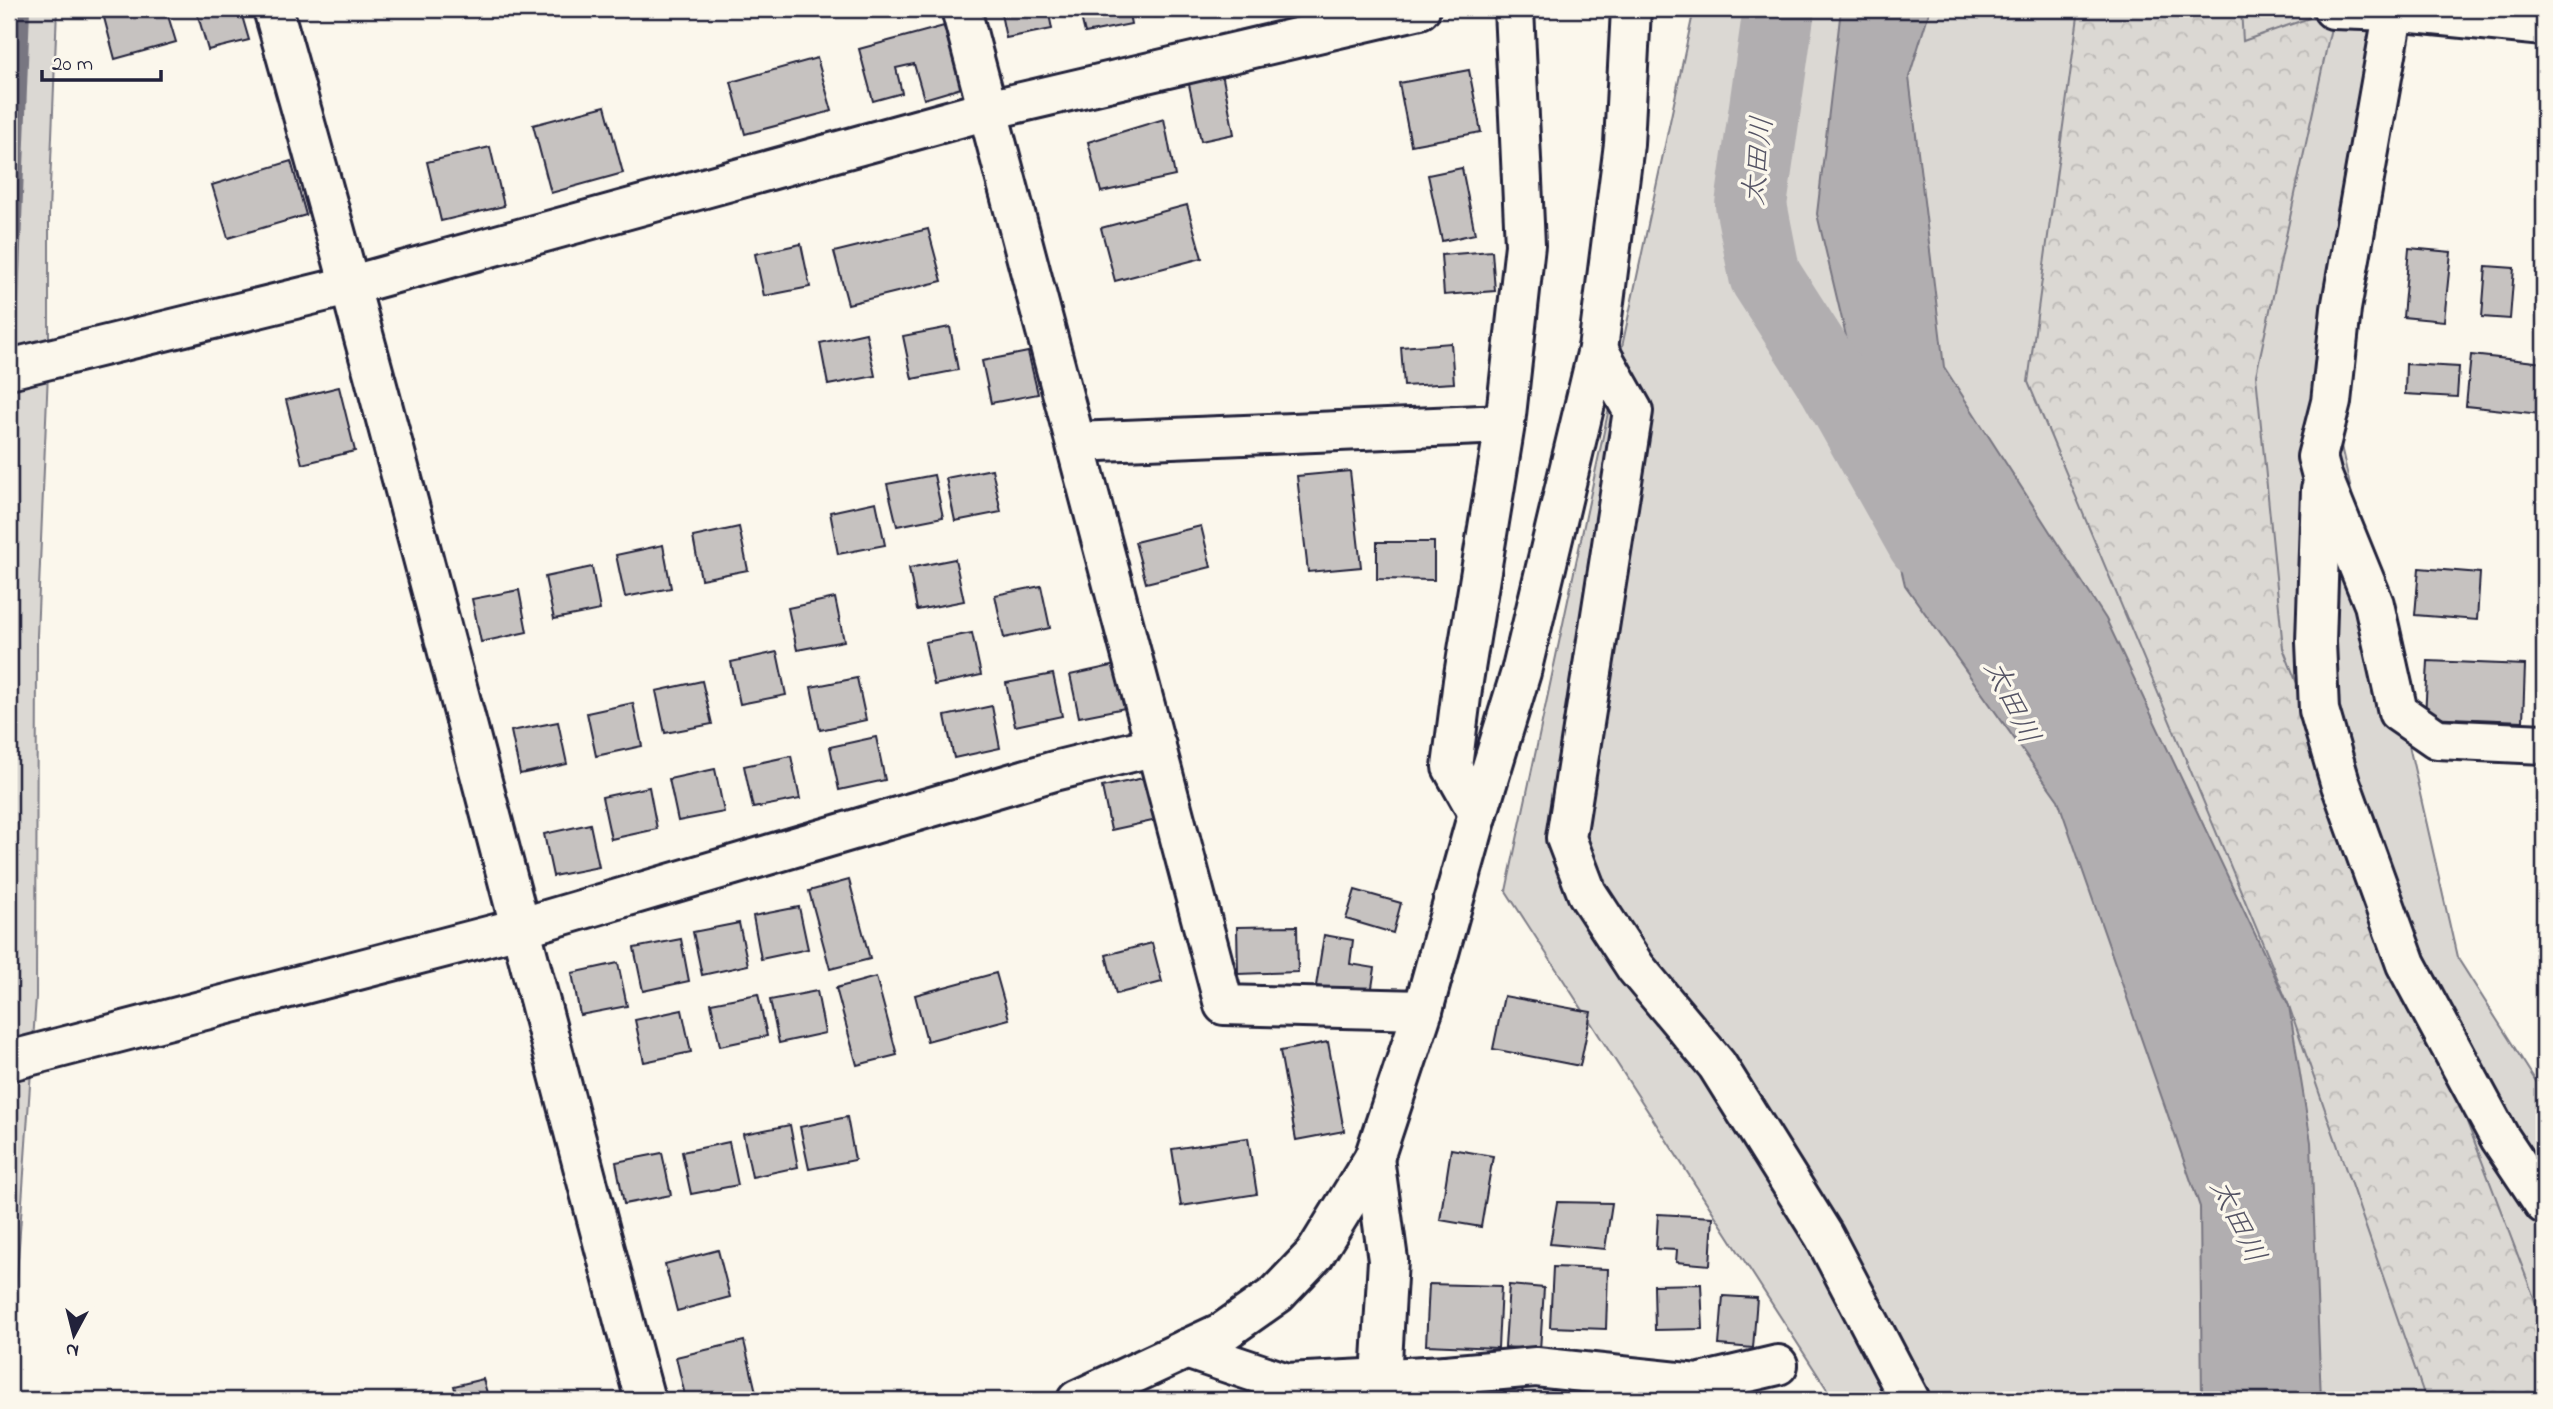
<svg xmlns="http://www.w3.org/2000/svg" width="2553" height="1409" font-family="'Indie Flower','Klee One',sans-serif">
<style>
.green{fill:#dbd8d3;stroke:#7e7d87;stroke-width:2}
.forest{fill:url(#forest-crowns);stroke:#7e7d87;stroke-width:2}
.water{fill:#b1aeb0;stroke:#787681;stroke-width:2}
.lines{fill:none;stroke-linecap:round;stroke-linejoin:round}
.stream{stroke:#787681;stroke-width:12}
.river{stroke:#b1aeb0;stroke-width:72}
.building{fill:#c6c2c0;stroke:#22223b;stroke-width:2}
.street-casing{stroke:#22223b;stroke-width:44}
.secondary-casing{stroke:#22223b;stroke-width:44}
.street{stroke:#fbf7ec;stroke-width:38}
.secondary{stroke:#fbf7ec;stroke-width:38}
.labels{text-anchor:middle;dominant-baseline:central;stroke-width:7;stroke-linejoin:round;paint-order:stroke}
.water-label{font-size:30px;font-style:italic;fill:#545364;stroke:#fbf7ec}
</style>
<defs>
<pattern id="forest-crowns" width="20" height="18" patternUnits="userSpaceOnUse" patternTransform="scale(1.75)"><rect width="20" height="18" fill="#dbd8d3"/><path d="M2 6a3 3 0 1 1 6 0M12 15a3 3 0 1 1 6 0" fill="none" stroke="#bcb9b6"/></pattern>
</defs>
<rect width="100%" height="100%" fill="#fbf7ec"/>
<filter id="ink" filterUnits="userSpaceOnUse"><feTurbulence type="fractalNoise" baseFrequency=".0143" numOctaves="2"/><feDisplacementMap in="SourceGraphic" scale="14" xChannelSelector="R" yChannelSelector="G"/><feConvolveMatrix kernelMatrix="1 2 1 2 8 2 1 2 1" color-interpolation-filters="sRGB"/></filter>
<g filter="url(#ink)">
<!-- green -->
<g class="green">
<path d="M9,9H57L49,213V348L37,636L36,997L9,1393Z"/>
<path d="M1694,9H2400L2331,402L2457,957L2544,1094V1400H1834L1506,891Z"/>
</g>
<!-- forest -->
<path class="forest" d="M2079,9H2241L2243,41L2335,9L2256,375L2283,648L2388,915L2541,1316L2544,1335V1400H2426L2289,1006L2028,382Z"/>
<!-- water -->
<path class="water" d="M1841,9H1930L1909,77L1944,367L2106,619L2289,1006L2311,1142L2321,1400H2202L2200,1207L2058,800L1905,585L1817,214Z"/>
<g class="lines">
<!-- stream -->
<path class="stream" d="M9,407L24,9"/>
<!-- river -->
<path class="river" d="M1779,9L1751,205L1765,276L1834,384L1923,542"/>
</g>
<!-- building -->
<g class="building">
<path d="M108,9H166L176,42L115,59L102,10Z"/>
<path d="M196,9H240L249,40L208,50Z"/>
<path d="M1000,9H1048L1052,29L1006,38Z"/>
<path d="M1079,9H1128L1131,24L1085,33Z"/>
<path d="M1153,9H1195L1155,17Z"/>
<path d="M944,26L961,88L924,99L914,64L896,68L902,93L873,101L859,49Z"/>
<path d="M817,58L832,111L745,134L731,82Z"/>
<path d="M1221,68L1234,134L1201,141L1187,75Z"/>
<path d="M1469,70L1481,132L1411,145L1399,83Z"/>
<path d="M605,106L623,173L551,193L533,125Z"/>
<path d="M1164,119L1175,176L1101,192L1088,142Z"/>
<path d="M490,147L504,206L441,221L427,162Z"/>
<path d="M291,161L306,215L228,238L212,185Z"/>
<path d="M1462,168L1475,234L1442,241L1428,175Z"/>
<path d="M1187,205L1202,258L1115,281L1101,228Z"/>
<path d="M928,229L942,281L848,304L834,252Z"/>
<path d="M801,244L810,287L764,296L755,254Z"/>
<path d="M2409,248L2451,252L2444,321L2403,317Z"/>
<path d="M1492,251L1495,291L1444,295L1441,255Z"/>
<path d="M2486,266L2514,268L2510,319L2482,317Z"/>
<path d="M950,327L958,370L912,379L903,336Z"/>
<path d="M866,333L875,376L828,385L820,343Z"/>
<path d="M1451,343L1454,383L1404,386L1401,347Z"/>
<path d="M1028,352L1038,394L991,403L982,361Z"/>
<path d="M2471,355L2544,363L2540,414L2466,406Z"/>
<path d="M2406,364L2459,367L2457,397L2405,394Z"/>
<path d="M339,387L355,451L302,464L286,400Z"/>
<path d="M992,469L1001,512L955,521L946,478Z"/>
<path d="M1350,471L1361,567L1308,572L1297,476Z"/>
<path d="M934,475L943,517L897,526L887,484Z"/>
<path d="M876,502L885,545L838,554L830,512Z"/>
<path d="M1201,526L1211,567L1146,583L1135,542Z"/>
<path d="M739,527L748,570L701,579L693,537Z"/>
<path d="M1377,542H1434V580L1377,579Z"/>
<path d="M663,545L671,588L625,597L616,555Z"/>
<path d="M955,559L964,601L917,610L909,568Z"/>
<path d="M592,567L600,610L554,619L545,577Z"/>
<path d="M2419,568L2480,573L2477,620L2415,615Z"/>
<path d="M1041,586L1050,628L1004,638L995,595Z"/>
<path d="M519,590L527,632L481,642L472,599Z"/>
<path d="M835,598L844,641L797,650L788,608Z"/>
<path d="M972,633L981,675L934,685L925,642Z"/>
<path d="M777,652L786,695L740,704L731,662Z"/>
<path d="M2428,661L2525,665L2523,721L2425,717Z"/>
<path d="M1116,665L1125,708L1079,717L1070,675Z"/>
<path d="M1053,674L1062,716L1015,726L1006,683Z"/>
<path d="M857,678L866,720L820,730L811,687Z"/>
<path d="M702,681L712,724L665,733L656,691Z"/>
<path d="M633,703L642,746L596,756L587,713Z"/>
<path d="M992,706L1000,748L954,758L945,716Z"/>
<path d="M558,722L567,764L520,774L511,731Z"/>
<path d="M876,737L885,780L839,790L830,747Z"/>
<path d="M791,756L800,799L753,808L744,766Z"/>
<path d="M715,769L724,812L678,821L669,779Z"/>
<path d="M1148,777L1157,820L1111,830L1102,787Z"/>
<path d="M649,787L657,829L611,839L602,797Z"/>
<path d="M590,824L599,867L553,876L544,834Z"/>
<path d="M849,880L870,959L830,969L809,891Z"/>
<path d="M1355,890L1401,903L1393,933L1346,919Z"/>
<path d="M799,907L808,949L761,959L753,916Z"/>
<path d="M739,923L748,965L702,975L693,932Z"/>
<path d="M1297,926L1298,972L1238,974L1237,927Z"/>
<path d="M1324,935L1353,940L1350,964L1375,968L1371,994L1316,986Z"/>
<path d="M681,939L689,981L643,991L634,948Z"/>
<path d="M1152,943L1162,982L1116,994L1106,955Z"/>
<path d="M618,963L627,1006L580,1015L572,973Z"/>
<path d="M996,973L1009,1019L927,1041L915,995Z"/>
<path d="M876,977L897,1055L857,1065L836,988Z"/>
<path d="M817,991L825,1033L779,1043L770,1000Z"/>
<path d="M758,994L767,1036L720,1046L711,1003Z"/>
<path d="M1504,996L1591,1012L1580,1066L1493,1049Z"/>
<path d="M682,1010L691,1052L644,1062L635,1020Z"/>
<path d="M1328,1042L1344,1131L1296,1140L1280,1051Z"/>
<path d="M847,1117L855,1160L809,1169L800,1127Z"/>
<path d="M790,1125L798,1167L752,1177L743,1134Z"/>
<path d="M1248,1138L1257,1194L1181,1206L1172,1149Z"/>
<path d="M729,1142L738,1185L691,1194L682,1152Z"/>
<path d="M1451,1149L1493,1156L1481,1227L1440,1220Z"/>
<path d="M662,1153L671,1195L624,1204L616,1162Z"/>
<path d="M1557,1202L1612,1203L1605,1249L1550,1244Z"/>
<path d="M1658,1214L1713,1217L1710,1265L1676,1262L1677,1250L1656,1249Z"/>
<path d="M718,1250L730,1297L677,1311L665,1264Z"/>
<path d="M1553,1267L1608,1269L1606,1329L1550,1327Z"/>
<path d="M1429,1284L1501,1286L1498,1348L1426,1345Z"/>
<path d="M1701,1284L1703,1329L1655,1330L1654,1285Z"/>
<path d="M1509,1285L1544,1288L1540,1350L1505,1347Z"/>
<path d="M1723,1296L1757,1298L1753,1348L1719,1345Z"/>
<path d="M744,1341L756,1392L724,1400H686L676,1357Z"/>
<path d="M483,1379L489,1400H458L454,1386Z"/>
<path d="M1522,1383L1523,1400H1471L1470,1385Z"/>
</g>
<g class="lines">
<!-- street casing -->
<g class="street-casing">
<g id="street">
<path d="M961,9L1224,1005L1423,1010"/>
<path d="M2394,9L2341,309L2331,402L2317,457L2322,476L2374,604L2398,712L2437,739L2544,744"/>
<path d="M1598,349L1633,411L1566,838L1587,893L1636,968L1717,1065L1824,1236L1910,1400"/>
<path d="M9,369L352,285L988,110L1420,9"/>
<path d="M1076,442L1505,424"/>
<path d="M2321,489L2316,642L2319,710L2340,782L2406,964L2500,1138L2544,1204"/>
<path d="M1478,813L1452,767L1463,681L1505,424L1525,245L1514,9"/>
<path d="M9,1061L519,928L1054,771L1156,746"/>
<path d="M1374,1158L1388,1260L1381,1378"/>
<path d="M1186,1349L1287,1383L1446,1375L1449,1398"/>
<path d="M1446,1375L1536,1367L1697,1384L1778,1365"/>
</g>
</g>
<!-- secondary casing -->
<g class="secondary-casing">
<g id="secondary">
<path d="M273,9C404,471 521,936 645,1400"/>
<path d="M2333,9L2393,11L2544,26"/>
<path d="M1077,1400L1223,1332L1277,1294L1315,1254L1374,1158L1423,1010L1478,813L1521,672L1598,349L1624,144L1631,9"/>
</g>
</g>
<!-- street -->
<use href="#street" class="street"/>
<!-- secondary -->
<use href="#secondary" class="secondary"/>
</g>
</g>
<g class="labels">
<!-- water labels -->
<g class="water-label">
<text transform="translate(1760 161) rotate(-84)">太田川</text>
<text transform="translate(2010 703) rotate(64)">太田川</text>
<text transform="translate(2236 1222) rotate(64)">太田川</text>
</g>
</g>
<!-- margin -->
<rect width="2553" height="1409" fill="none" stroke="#fbf7ec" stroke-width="35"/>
<rect x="18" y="18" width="2518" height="1374" fill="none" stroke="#22223b" stroke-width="2.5" filter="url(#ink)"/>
<!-- north arrow -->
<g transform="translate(74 1335) rotate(187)" stroke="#fbf7ec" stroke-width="5" paint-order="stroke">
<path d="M0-5L12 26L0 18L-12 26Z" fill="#22223b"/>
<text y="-10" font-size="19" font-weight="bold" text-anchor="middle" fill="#22223b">N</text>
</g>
<!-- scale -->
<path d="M42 70v10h119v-10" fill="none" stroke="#22223b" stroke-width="3.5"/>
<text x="52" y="70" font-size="21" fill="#22223b" stroke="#fbf7ec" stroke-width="5" paint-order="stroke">20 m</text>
</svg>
